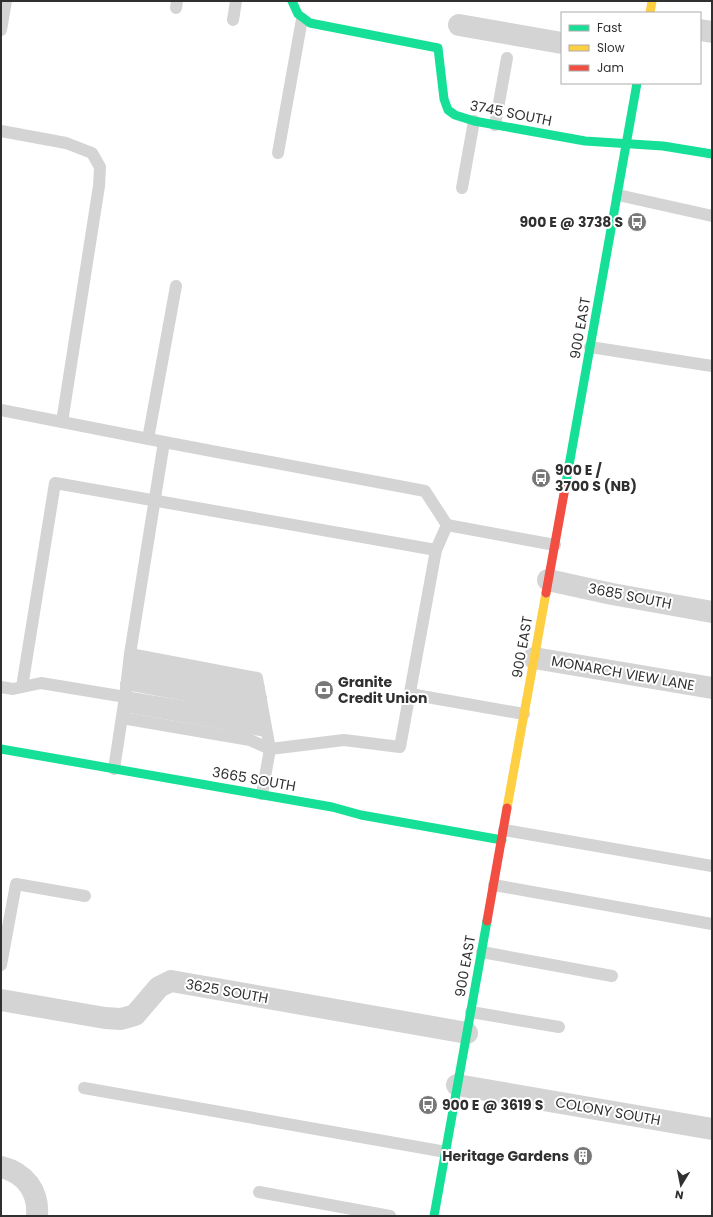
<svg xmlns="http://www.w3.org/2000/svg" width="713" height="1217" font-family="Poppins,sans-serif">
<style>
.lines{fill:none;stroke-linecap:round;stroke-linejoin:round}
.lane{stroke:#d4d4d4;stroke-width:12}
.street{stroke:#d4d4d4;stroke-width:22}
.fast{stroke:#16e098;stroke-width:9}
.slow{stroke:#ffcf43;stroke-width:9}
.jam{stroke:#f24e42;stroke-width:9}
.labels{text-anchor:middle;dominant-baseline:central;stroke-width:4;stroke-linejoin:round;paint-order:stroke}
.street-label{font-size:14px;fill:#303030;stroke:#fff}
.poi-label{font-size:14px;font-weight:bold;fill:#303030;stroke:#fff;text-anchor:start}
</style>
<rect width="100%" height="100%" fill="#fff"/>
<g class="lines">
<!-- lane -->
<g class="lane">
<path d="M176,8L177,1"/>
<path d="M233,20L236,1"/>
<path d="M1,30L6,1"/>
<path d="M495,125L507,58"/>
<path d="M1,131L66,143L92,153L100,167L99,186L62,422"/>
<path d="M278,153L302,19"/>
<path d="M462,188L474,121"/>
<path d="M618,195L712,216"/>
<path d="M590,347L712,366"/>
<path d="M1,410L164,442"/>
<path d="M148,439L176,286"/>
<path d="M130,654L257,678L270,749L262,794"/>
<path d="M129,663L259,688"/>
<path d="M128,674L261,698"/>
<path d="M126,684L262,709"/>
<path d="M1,687L13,689L41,683L264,720"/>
<path d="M22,687L55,483L436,550"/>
<path d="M410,694L524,714"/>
<path d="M124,706L266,731"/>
<path d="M122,718L250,740L270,749L344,740L400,747L436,550L447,525L555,545"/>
<path d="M114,769L125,697L130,654L164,442L425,491L447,525"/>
<path d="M504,830L712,866"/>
<path d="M494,885L712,924"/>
<path d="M482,952L612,976"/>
<path d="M1,965L16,884L85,896"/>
<path d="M471,1012L559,1027"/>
<path d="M84,1088L446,1152"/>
<path d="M259,1192L390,1216"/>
</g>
<!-- street -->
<g class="street">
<path d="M459,25L562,43"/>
<path d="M700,30L712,32"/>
<path d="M548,580L612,594L712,612"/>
<path d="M534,658L712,688"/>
<path d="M1,1000L105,1018L121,1019L135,1015L159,987L171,981L467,1033"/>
<path d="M457,1085L712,1129"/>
<path d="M1,1167C25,1173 39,1191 37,1216"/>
</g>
<!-- fast -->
<g class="fast">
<path d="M292,1L298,14L310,23L438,48L444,99L448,110L455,115L474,121L585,141L663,146L712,154"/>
<path d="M565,488L637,83"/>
<path d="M1,749L332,807L361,815L502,840"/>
<path d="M434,1216L487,921"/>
</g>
<!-- slow -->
<g class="slow">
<path d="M650,13L652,1"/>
<path d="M507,808L546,593"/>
</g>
<!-- jam -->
<g class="jam">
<path d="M546,593L565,488"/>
<path d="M487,921L507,808"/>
</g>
</g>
<!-- icons -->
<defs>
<g id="bus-disc" transform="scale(1)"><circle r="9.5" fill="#787878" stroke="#fff"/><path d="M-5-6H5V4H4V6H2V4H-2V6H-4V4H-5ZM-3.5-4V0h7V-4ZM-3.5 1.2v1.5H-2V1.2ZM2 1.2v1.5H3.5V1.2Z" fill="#fff"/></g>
<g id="bank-disc" transform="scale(1)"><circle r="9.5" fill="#787878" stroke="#fff"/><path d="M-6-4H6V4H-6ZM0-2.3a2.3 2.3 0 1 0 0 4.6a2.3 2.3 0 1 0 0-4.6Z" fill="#fff"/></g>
<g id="building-disc" transform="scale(1)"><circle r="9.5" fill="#787878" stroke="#fff"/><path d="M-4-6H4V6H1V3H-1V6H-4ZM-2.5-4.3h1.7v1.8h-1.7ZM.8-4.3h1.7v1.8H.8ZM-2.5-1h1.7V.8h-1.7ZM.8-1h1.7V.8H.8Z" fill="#fff"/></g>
</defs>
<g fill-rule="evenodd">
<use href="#bus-disc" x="637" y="222"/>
<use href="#bus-disc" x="541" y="478"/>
<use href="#bank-disc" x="324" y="690"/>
<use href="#bus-disc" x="428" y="1105"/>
<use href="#building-disc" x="583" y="1156"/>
</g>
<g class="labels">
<!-- street labels -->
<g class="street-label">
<text transform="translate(511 113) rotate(11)">3745 SOUTH</text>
<text transform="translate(580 328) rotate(-80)">900 EAST</text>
<text transform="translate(630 596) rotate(11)">3685 SOUTH</text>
<text transform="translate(522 647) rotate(-80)">900 EAST</text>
<text transform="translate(623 673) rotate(10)">MONARCH VIEW LANE</text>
<text transform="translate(254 779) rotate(10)">3665 SOUTH</text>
<text transform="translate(465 966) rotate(-80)">900 EAST</text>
<text transform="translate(227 991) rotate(10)">3625 SOUTH</text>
<text transform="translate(608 1111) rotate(10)">COLONY SOUTH</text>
</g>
<!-- poi labels -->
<g class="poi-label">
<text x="623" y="222" text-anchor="end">900 E @ 3738 S</text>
<text x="555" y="470">900 E /<tspan x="555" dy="16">3700 S (NB)</tspan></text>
<text x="338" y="682">Granite<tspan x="338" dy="16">Credit Union</tspan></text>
<text x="442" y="1105">900 E @ 3619 S</text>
<text x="569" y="1156" text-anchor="end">Heritage Gardens</text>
</g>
</g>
<!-- border -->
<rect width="713" height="1217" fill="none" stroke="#303030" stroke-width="4"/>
<!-- legend -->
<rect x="561" y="12" width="140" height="72" fill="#ffffff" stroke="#acacac"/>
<rect x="569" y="25" width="20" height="6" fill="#16e098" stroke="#acacac"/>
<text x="597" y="32" font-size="12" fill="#303030">Fast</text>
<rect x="569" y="45" width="20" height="6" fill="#ffcf43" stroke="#acacac"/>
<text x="597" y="52" font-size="12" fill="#303030">Slow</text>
<rect x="569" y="65" width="20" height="6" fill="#f24e42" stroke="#acacac"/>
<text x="597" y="72" font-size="12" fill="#303030">Jam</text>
<!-- north arrow -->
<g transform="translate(681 1185) rotate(190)" stroke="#ffffff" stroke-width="3" paint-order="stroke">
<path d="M0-3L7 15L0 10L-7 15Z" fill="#303030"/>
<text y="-6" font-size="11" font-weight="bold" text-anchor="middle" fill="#303030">N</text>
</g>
</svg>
